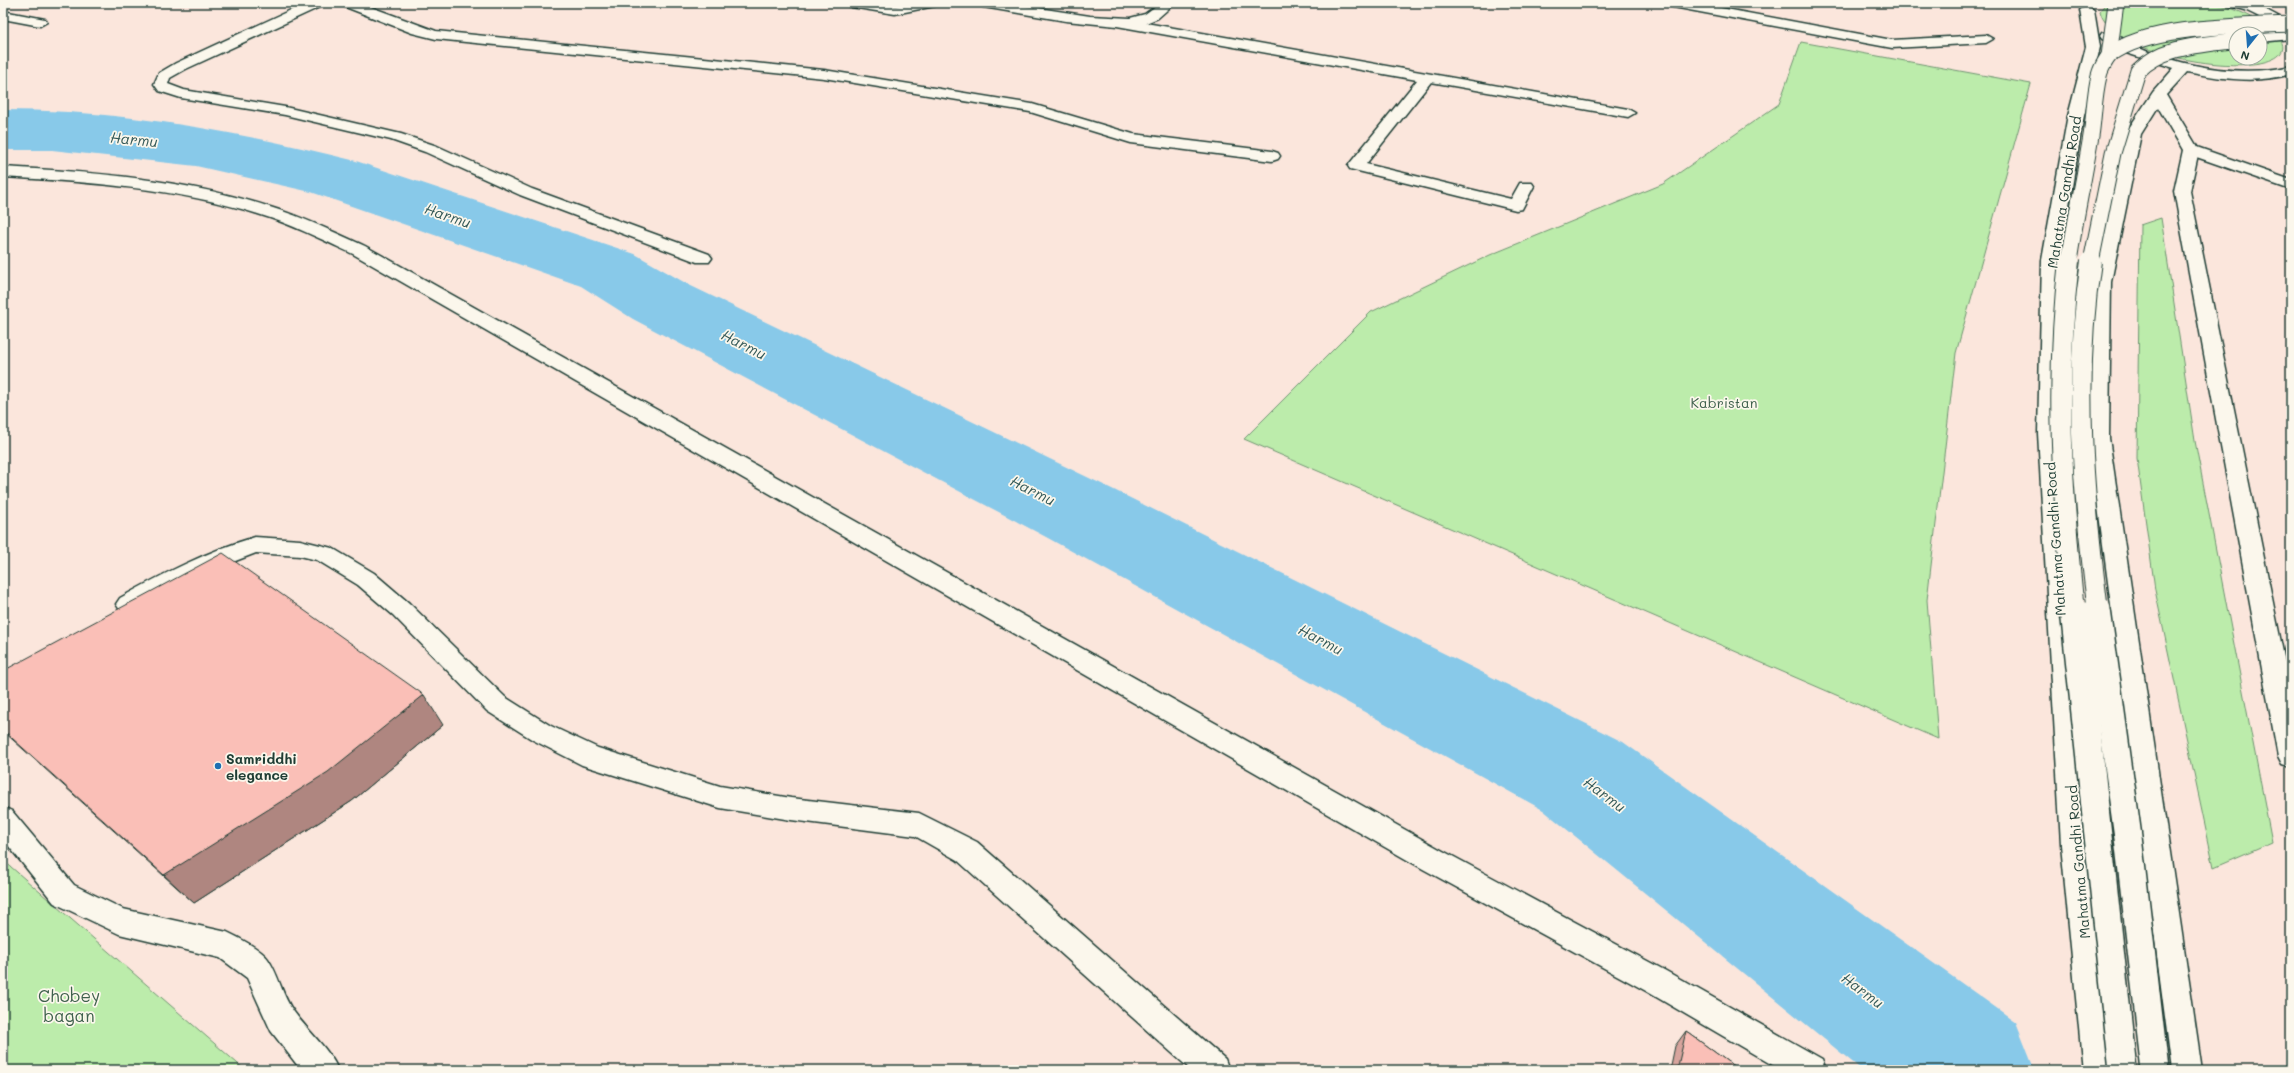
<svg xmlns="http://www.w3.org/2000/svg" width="2294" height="1073" font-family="Mali,sans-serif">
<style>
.green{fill:#bcecab;stroke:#6e9470;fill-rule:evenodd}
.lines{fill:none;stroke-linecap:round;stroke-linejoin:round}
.river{fill:#88c9e9;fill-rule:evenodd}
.street-casing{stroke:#1f3d34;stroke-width:3}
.secondary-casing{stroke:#1f3d34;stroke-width:3}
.street{fill:#fbf7ec;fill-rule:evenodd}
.secondary{fill:#fbf7ec;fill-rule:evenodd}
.secondary-bridge-far2-casing{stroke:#1f3d34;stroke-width:17;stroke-linecap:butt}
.secondary-bridge-far1-casing{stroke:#1f3d34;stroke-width:22;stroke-linecap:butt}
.secondary-bridge-casing{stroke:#1f3d34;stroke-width:30;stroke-linecap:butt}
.secondary-bridge-far2{stroke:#fbf7ec;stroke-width:15}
.secondary-bridge-far1{stroke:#fbf7ec;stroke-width:20}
.secondary-bridge{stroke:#fbf7ec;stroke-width:27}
.wall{fill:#d7a49d;stroke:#1f3d34}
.shaded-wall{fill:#af8680;stroke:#1f3d34}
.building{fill:#fabfb7;stroke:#1f3d34}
.poi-dot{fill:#1f6fb2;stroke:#fbf7ec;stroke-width:1.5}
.labels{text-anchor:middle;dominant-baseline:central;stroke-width:3.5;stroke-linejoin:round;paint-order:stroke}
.street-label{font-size:14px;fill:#1f3d34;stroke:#fbf7ec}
.park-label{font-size:14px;fill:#3e604c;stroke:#fbf7ec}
.poi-label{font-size:14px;font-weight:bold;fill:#1f3d34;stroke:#fbf7ec;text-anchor:start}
.water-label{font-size:15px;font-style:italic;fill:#345958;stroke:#fbf7ec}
.near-park-label{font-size:17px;fill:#3e604c;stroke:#fbf7ec}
</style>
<rect width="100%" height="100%" fill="#fbe6dc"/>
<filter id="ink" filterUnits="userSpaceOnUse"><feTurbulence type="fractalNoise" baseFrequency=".025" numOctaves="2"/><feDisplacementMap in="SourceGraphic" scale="8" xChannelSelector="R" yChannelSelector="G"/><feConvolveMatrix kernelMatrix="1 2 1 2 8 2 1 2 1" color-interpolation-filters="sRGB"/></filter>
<g filter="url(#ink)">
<!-- green -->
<g class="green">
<path d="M2106,3C2140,3 2176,0 2209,3C2229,5 2274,23 2282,43C2285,50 2280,56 2273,59C2238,76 2109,54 2100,11ZM2236,34H2260V58H2236Z"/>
<path d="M1801,42L2031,84L1956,353L1927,600L1938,739L1244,439L1371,312L1490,255L1663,184L1779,104Z"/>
<path d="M2161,218L2195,441L2272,842L2214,867L2155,590L2137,458L2140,225Z"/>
<path d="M3,860L245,1070H3Z"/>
</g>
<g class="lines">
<!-- river -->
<path class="river" d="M3,110C122,110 240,132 356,161L635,254L689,285L1112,489L1623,742L2016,1022L2035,1070H1862L1543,810L1046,537L633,319L581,286L311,192L196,166L52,150H3Z"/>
<!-- street casing -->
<g class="street-casing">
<g id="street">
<path d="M306,3H324L322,6L186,69L170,78L168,84L184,90L285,107L401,134L437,146L532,189L709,254L712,258L709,262H697L520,195L425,152L391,140L285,115L181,98L159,91L154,84L159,73L176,63Z"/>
<path d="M341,3H360L436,31L824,70L1032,104L1133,134L1272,151L1278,153L1280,156L1278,159L1272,161L1131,143L1030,112L824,78L436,39L412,33L343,6Z"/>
<path d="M844,3H876L895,6L910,3H937L935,6L895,14L851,7Z"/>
<path d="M976,3H1006L1090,16L1130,18L1145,14L1160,3H1175L1158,18L1146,23L1628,109L1635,113L1628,117L1431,82L1366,164L1511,199L1520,183H1532L1534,186L1522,209L1516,210L1350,169L1348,166L1350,163L1417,80L1117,26L1066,21L983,7Z"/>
<path d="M1666,3H1694L1892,40L1986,35L1993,39L1986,43L1892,48L1673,7Z"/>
<path d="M3,11L45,19L47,22L40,26L3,19Z"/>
<path d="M2191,145L2291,180V190L2185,153L2183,150L2185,147Z"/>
<path d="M3,167C93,172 184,179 270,207C303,217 334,232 365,246L1443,851L1666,971L1822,1059L1826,1070H1781L1646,991L1423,869L353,254C321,239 291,224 258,214C176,188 88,182 3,177Z"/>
<path d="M255,537L300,540L332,548L374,573L409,603L505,697L551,726L598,748L720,786L791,798L919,813L977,842L1225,1059L1229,1070H1191L957,860L915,836L791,820L720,808L582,765L533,740L487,711L393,615L358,585L317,560L300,556L256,553L225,565L174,589L136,610L128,613L120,610L116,604L120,598C163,574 207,551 255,537Z"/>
<path d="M3,807L12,811L74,885L123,909L227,932C238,937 262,950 268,959C279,975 282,996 294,1012C307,1030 331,1051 338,1070H301L271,1031L247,978L220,958L119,934L54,903L3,839Z"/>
</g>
</g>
<!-- secondary casing -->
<g class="secondary-casing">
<g id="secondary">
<path d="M2229,3L2255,4L2291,23V39L2260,42L2259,34L2288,31L2245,10L2231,6Z"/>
<path d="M2087,6L2094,10L2100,47L2083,120L2060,260L2058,433L2089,844L2113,1070H2083L2061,844L2038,433L2042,260L2067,120L2086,47L2080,10Z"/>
<path d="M2107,32C2121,35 2132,46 2146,51C2191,68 2244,77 2291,66V74C2257,84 2221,79 2187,72L2166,95L2199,150L2190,191L2291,692V767L2282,764L2278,756L2174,191L2183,150L2158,107L2141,134L2111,282L2109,438L2202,1070H2172L2089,438L2093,282L2125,134L2153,92L2174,68L2126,53L2102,39L2100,36L2102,33Z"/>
</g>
</g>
<!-- street -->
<use href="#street" class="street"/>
<!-- secondary -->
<use href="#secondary" class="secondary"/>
<!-- secondary-bridge-far2 casing -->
<g class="secondary-bridge-far2-casing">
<g id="secondary-bridge-far2">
<path d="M2109,56L2116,3"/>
<path d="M2069,262C2075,220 2084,179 2091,136C2094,117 2094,96 2099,76C2100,70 2106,59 2110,55C2147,25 2244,26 2291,24"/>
<path d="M2091,262L2113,153L2138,71C2161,47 2199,45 2231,41"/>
</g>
</g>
<!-- secondary-bridge-far1 casing -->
<g class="secondary-bridge-far1-casing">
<g id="secondary-bridge-far1">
<path d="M2069,261C2055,379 2062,493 2074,611"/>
<path d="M2091,261C2073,378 2083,494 2098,611"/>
</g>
</g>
<!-- secondary-bridge casing -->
<g class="secondary-bridge-casing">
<g id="secondary-bridge">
<path d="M2074,610L2123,1070"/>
<path d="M2097,610L2128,837L2155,1070"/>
</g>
</g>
<!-- secondary-bridge-far2 -->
<use href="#secondary-bridge-far2" class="secondary-bridge-far2"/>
<!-- secondary-bridge-far1 -->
<use href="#secondary-bridge-far1" class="secondary-bridge-far1"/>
<!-- secondary-bridge -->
<use href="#secondary-bridge" class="secondary-bridge"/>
</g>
<!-- wall -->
<g class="wall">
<path d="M443,725L352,801L194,903L3,731Z"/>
<path d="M1686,1031L1739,1070H1670L1675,1046Z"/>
</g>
<!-- shaded-wall -->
<path class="shaded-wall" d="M424,695L443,725L352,801L194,903L164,875Z"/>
<!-- building -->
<g class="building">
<path d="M223,553L424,695L328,772L164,875L3,730V671Z"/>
<path d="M1686,1031L1739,1070H1677Z"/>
</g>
</g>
<!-- markers -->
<circle class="poi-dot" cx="218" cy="766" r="4"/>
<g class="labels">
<!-- street labels -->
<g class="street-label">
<text transform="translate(2064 192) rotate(-81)">Mahatma Gandhi Road</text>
<text transform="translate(2055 539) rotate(-94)">Mahatma Gandhi Road</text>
<text transform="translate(2078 862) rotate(-95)">Mahatma Gandhi Road</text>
</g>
<!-- park labels -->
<g class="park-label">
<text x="1724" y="402">Kabristan</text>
</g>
<!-- poi labels -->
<g class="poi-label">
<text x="226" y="758">Samriddhi<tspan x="226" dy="16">elegance</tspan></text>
</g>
<!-- water labels -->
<g class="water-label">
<text transform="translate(134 139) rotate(6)">Harmu</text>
<text transform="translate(448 215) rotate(19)">Harmu</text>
<text transform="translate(744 344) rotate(27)">Harmu</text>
<text transform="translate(1033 490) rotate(27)">Harmu</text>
<text transform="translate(1321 639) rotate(28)">Harmu</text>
<text transform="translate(1605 794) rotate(37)">Harmu</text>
<text transform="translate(1863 990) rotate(37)">Harmu</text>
</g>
<!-- near-park labels -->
<g class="near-park-label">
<text x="69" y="995">Chobey<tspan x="69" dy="20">bagan</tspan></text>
</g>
</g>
<!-- margin -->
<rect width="2294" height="1073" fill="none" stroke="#fbf7ec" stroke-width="16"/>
<rect x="8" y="8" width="2278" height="1057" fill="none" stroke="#1f3d34" stroke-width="1.5" filter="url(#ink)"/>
<!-- north arrow -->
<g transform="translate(2248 46) rotate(197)"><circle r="19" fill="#fbf7ec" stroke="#a3ada2"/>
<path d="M0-3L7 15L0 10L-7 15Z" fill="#1f6fb2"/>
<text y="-6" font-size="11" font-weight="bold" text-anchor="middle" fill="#1f3d34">N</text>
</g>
</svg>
